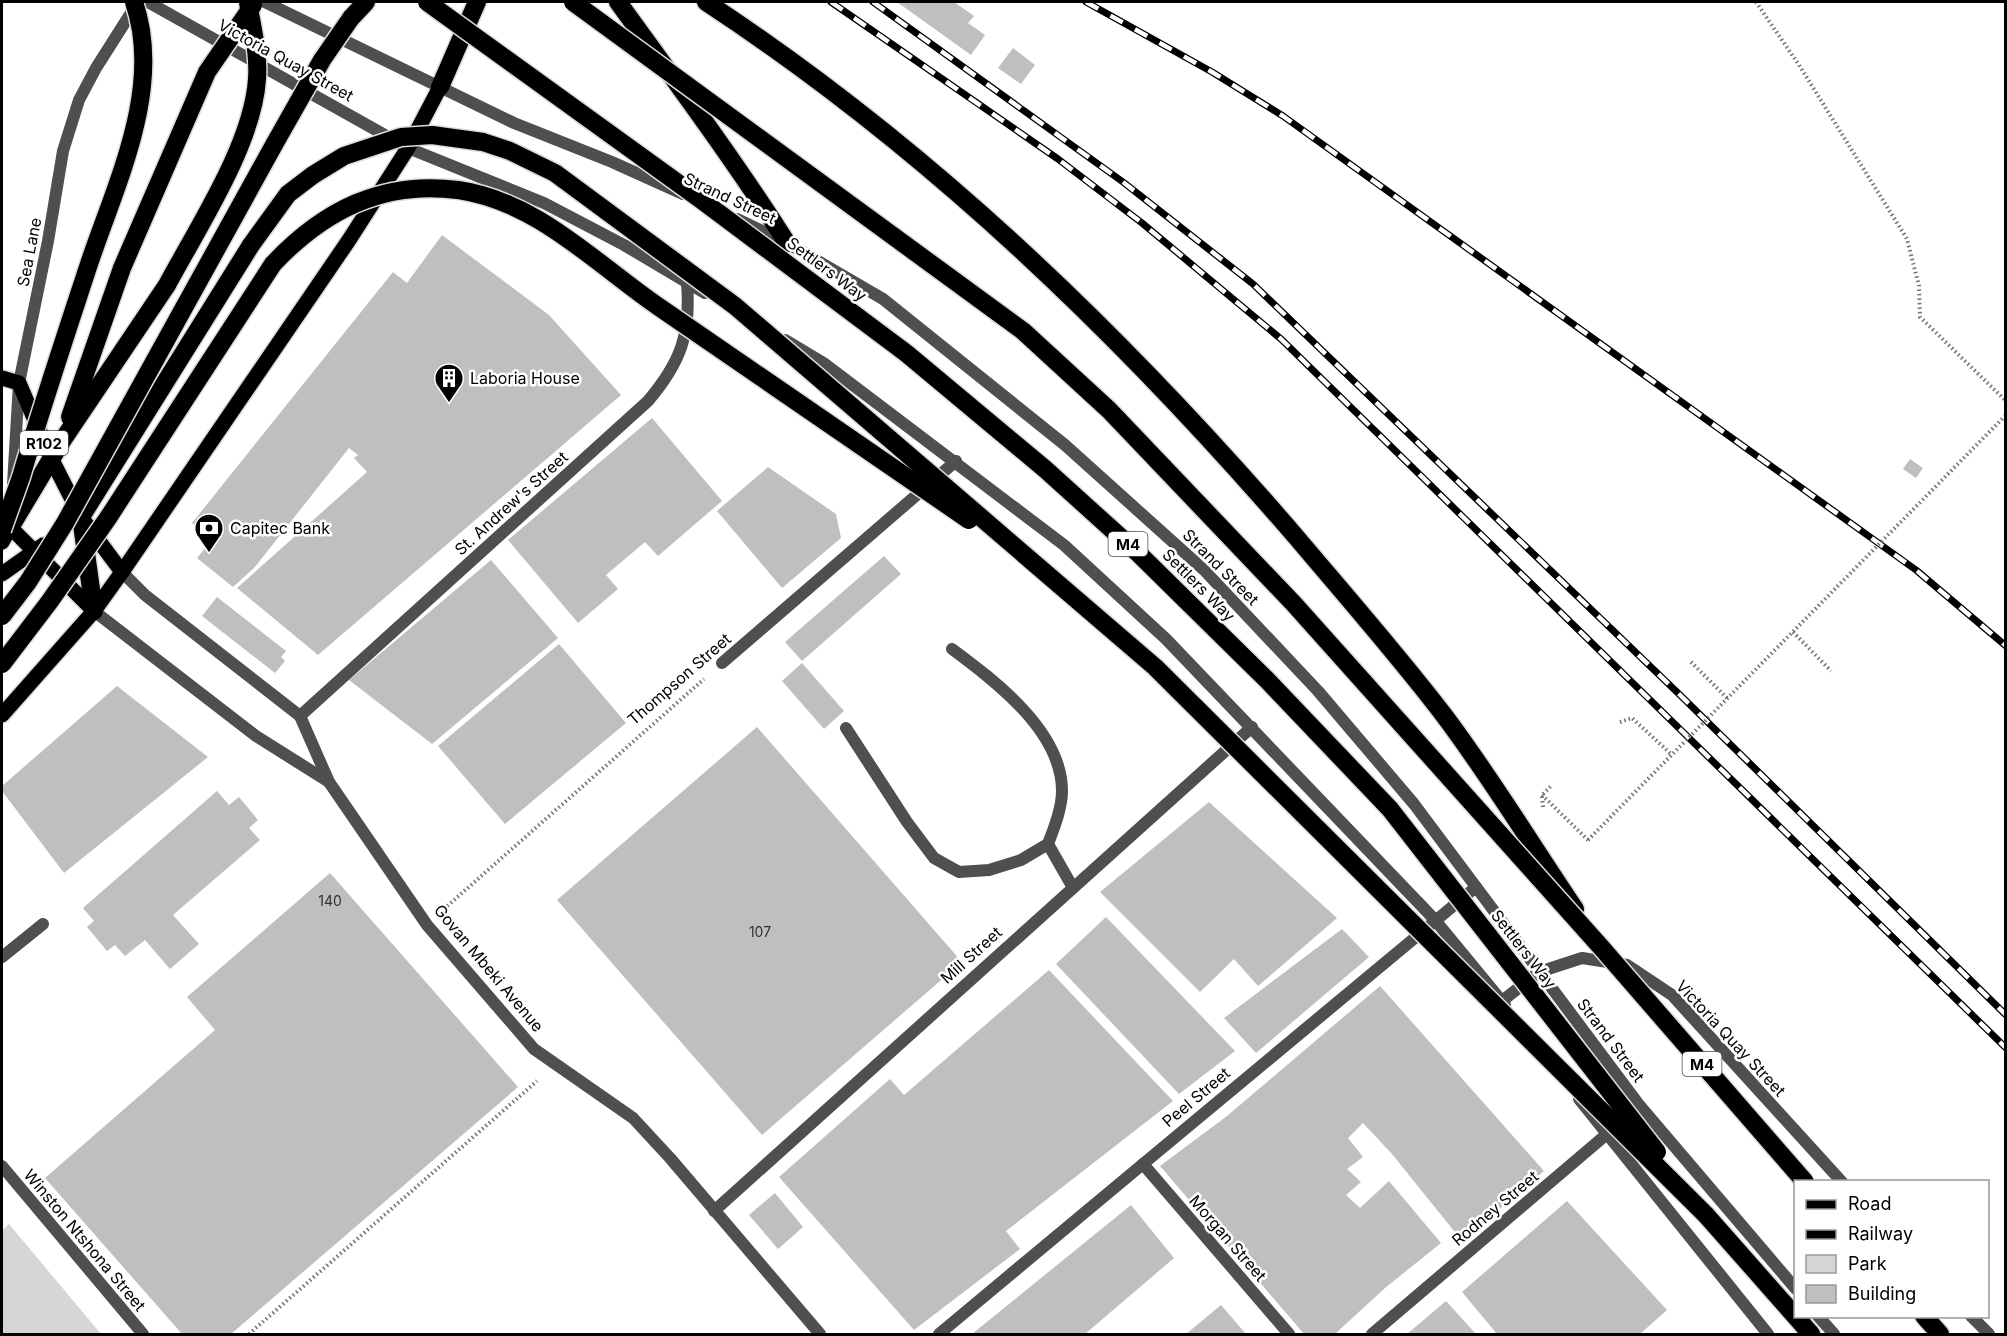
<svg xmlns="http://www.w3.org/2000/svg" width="2007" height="1336" font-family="Inter,sans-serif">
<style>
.green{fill:#d6d6d6}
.building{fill:#bfbfbf}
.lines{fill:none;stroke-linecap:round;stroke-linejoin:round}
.primary-casing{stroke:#dbdbdb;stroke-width:18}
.motorway-casing{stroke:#dbdbdb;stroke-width:21}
.path{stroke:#717171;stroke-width:4;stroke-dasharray:1.5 3;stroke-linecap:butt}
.service{stroke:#4f4f4f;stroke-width:12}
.pedestrian{stroke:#4f4f4f;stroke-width:12}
.minor{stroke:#4f4f4f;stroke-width:12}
.tertiary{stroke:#4f4f4f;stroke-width:12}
.primary{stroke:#000;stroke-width:15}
.motorway{stroke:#000;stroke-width:18}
.rail-casing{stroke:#000;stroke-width:7}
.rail{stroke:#fff;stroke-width:4.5;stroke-dasharray:14;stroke-linecap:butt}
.motorway-bridge-casing{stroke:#dbdbdb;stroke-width:21;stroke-linecap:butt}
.path-bridge{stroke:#717171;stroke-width:4;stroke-dasharray:1.5 3;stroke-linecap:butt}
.motorway-bridge{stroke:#000;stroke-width:18}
.labels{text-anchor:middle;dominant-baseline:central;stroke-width:5;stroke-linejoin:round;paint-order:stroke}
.number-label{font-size:14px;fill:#303030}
.shield{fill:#fff;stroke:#4c4c4c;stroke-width:1.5}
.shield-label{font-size:15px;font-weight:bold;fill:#000}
.street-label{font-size:16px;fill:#000;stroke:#fff}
.poi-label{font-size:16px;fill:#000;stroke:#fff;text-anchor:start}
</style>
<rect width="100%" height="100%" fill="#fff"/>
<!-- green -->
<path class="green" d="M9,1224L101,1334H2V1231Z"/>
<!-- building -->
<g class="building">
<path d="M897,2H954L974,16L968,23L985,35L971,55Z"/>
<path d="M1013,48L1035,65L1021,84L998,68Z"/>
<path d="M442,235L549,315L621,395L318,655L237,588L367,472L354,458L358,455L349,448L255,567L233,587L197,558L213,539L192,523L393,272L407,283Z"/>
<path d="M652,418L722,501L658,556L645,542L606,575L618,589L578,623L508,540Z"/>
<path d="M1910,459L1923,468L1916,478L1903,469Z"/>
<path d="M768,467L836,514L841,538L782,588L717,511Z"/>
<path d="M884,556L901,574L802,661L785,642Z"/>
<path d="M491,560L558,638L432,744L349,680Z"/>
<path d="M217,597L286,651L281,657L285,661L275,673L202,616Z"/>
<path d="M559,644L626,723L505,824L438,746Z"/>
<path d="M802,663L844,711L824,729L782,681Z"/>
<path d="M117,686L208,757L64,873L2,791V786Z"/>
<path d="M757,727L962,962L762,1135L557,900Z"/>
<path d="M217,791L229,805L239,797L258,820L249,828L260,840L173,915L199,944L170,969L145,940L125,956L115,945L107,951L87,927L94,921L83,908Z"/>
<path d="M1209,802L1337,918L1258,986L1234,959L1200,992L1100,892Z"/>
<path d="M330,873L518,1087L231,1334H182L45,1178L215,1030L187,997Z"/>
<path d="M1106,917L1235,1051L1179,1094L1056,964Z"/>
<path d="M1342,929L1369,957L1256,1053L1224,1018Z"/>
<path d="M1049,970L1173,1101L1006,1231L1020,1249L914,1330L779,1177L890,1079L904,1095Z"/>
<path d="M1380,986L1544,1171L1462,1241L1392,1154L1363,1123L1348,1138L1363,1157L1347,1169L1361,1182L1346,1195L1360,1208L1389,1181L1441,1243L1385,1288L1335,1334H1304L1160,1166L1227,1116Z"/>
<path d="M775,1193L803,1227L778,1249L749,1215Z"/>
<path d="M1567,1201L1667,1310L1640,1334H1497L1462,1292Z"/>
<path d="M1131,1205L1174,1258L1085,1334H972Z"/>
<path d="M1446,1301L1476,1334H1407Z"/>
<path d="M1221,1305L1246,1334H1186Z"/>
</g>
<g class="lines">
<!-- primary casing -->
<g class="primary-casing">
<g id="primary">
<path d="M2,378L19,383L52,460L81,517L122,572"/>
<path d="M3,520L94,611"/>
<path d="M2,542L11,526"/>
<path d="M2,574L43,545"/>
<path d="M2,715L94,611L122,572L349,240L408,148L440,87"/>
</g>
</g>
<!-- motorway casing -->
<g class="motorway-casing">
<g id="motorway">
<path d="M618,2C676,82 734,160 787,243"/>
<path d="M706,2C930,149 1123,336 1297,538C1346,596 1397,654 1443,714C1490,776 1531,844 1575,909"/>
<path d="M351,18L366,2"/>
<path d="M440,87L477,2"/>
<path d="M70,417L122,268"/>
<path d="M11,526L62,441L167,285"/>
<path d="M94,611L81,517L251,245"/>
<path d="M1706,1215L1811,1334"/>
<path d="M1924,1316L1940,1334"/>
</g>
</g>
<!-- path -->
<g class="path">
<path d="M1756,2L1799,65L1907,239L1919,286L1920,317L2006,401"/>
<path d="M1793,632L1831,671"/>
<path d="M1691,662L1728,699"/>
<path d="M1620,722L1632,718L1672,755"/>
<path d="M1542,795L1588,840"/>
<path d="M1543,807L1542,795L1552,785"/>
<path d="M444,909L704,679"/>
<path d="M249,1334L537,1081"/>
</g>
<!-- service -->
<g class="service">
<path d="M952,649C995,681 1062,731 1062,791C1062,808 1054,828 1048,844L1072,886"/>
<path d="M722,663L956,461"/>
<path d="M846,728L907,822L934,858L959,872L989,870L1021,860L1048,844"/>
<path d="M1502,1001L1539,972L1582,958L1627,965L1672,995L1842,1182"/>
<path d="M1971,1316L1989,1334"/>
</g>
<!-- pedestrian -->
<path class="pedestrian" d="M939,1334L1143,1164"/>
<!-- minor -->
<g class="minor">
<path d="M122,572L145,595L300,716L329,782L427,925L534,1049L633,1118L670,1158L820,1334"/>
<path d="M94,611L256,736L329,782"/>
<path d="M300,716L648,401C681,362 691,334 687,283"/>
<path d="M2,957L43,924"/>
<path d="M2,1166L143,1334"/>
<path d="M714,1211L1252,727"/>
<path d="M1289,1334L1143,1164L1476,887"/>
<path d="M1372,1334L1614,1128"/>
</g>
<!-- tertiary -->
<g class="tertiary">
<path d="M148,2L408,148L544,203L624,245L705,293"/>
<path d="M265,2L514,123L612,162L683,194"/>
<path d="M737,219L787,243L883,299L1065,445L1204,570L1318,691L1414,804L1640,1106L1796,1289"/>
<path d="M785,340L825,364L1064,545L1166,639L1435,920L1505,1005"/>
<path d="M13,484L19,383L48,241L63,151L79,100L96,68L136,5"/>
<path d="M1579,1099L1768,1334"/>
<path d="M1818,1316L1834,1334"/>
</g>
<!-- primary -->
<use href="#primary" class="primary"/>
<!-- motorway -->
<use href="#motorway" class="motorway"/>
<!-- rail casing -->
<g class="rail-casing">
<g id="rail">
<path d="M831,2L1058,159L1142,223L1281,339L2006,1048"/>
<path d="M873,2L1123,182L1253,284L1679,694L2006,1015"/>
<path d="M1086,2L1212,72L1283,116L1916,570L2006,646"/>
</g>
</g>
<!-- rail -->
<use href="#rail" class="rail"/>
<!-- motorway-bridge casing -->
<g class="motorway-bridge-casing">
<g id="motorway-bridge">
<path d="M427,2L700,199L906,353L1045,469L1138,553L1267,680L1390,809L1657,1152"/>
<path d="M573,2L1023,331L1109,410L1294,604L1600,946L1805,1182"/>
<path d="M251,245L288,194L313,175L344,156L401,137L432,135L483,142L510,151L555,173L735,306L1155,667L1706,1215"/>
<path d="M122,268L207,72L253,5"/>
<path d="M167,285C198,227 253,144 257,79C259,53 252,27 248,2"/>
<path d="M2,530L21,477C42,406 65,337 88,267C115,185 164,89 134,2"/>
<path d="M2,616L28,582L65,523L275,143L322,60L351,18"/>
<path d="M2,664L50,601L108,518L273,264C323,211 382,180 458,190C537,201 596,264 659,307C762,378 866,449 969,520"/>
</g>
</g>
<!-- path-bridge -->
<path class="path-bridge" d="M1588,840L2006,415"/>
<!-- motorway-bridge -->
<use href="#motorway-bridge" class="motorway-bridge"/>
</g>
<!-- icons -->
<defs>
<g id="building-pin" transform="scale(1.5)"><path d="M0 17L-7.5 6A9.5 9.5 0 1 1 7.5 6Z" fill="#000" stroke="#fff"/><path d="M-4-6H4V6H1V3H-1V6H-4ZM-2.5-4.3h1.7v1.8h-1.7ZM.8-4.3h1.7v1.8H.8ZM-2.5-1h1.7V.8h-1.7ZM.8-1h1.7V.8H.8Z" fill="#fff"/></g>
<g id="bank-pin" transform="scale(1.5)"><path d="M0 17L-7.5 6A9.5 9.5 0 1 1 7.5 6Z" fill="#000" stroke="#fff"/><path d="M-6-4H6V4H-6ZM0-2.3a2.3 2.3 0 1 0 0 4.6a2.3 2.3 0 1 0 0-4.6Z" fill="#fff"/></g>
</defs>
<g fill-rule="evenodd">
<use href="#building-pin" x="449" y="378"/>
<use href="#bank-pin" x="209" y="528"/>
</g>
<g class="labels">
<!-- number labels -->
<g class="number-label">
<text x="330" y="900">140</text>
<text x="760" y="931">107</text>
</g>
<!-- shield labels -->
<g class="shield">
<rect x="20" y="431" width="48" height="24" rx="4.5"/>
<rect x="1108.5" y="532" width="39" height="24" rx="4.5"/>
<rect x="1682.5" y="1052" width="39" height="24" rx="4.5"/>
</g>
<g class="shield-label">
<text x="44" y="443">R102</text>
<text x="1128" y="544">M4</text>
<text x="1702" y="1064">M4</text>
</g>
<!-- street labels -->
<g class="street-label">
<text transform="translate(286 60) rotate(29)">Victoria Quay Street</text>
<text transform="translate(730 198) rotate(25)">Strand Street</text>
<text transform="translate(29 252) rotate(-79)">Sea Lane</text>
<text transform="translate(827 269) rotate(37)">Settlers Way</text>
<text transform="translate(511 503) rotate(-42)">St. Andrew's Street</text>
<text transform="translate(1221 567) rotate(45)">Strand Street</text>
<text transform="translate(1199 585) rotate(45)">Settlers Way</text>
<text transform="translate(679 679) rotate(-41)">Thompson Street</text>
<text transform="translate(1524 949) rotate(52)">Settlers Way</text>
<text transform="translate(971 955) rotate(-42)">Mill Street</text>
<text transform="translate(489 968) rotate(50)">Govan Mbeki Avenue</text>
<text transform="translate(1731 1038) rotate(47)">Victoria Quay Street</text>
<text transform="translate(1611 1040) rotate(53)">Strand Street</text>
<text transform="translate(1196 1097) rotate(-40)">Peel Street</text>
<text transform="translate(1495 1208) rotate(-40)">Rodney Street</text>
<text transform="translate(1228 1238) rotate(49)">Morgan Street</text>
<text transform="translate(85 1240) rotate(50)">Winston Ntshona Street</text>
</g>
<!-- poi labels -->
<g class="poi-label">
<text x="470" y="378">Laboria House</text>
<text x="230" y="528">Capitec Bank</text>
</g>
</g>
<!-- border -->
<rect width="2007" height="1336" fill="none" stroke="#000000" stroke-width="6"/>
<!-- legend -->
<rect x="1794" y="1180" width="195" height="138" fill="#ffffff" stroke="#999999" stroke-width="1.5"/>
<rect x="1806" y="1200" width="30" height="9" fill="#000000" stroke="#999999" stroke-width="1.5"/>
<text x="1848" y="1210" font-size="18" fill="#000000">Road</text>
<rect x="1806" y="1230" width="30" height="9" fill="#000000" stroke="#999999" stroke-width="1.5"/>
<text x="1848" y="1240" font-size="18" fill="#000000">Railway</text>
<rect x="1806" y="1255" width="30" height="18" fill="#d6d6d6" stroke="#999999" stroke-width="1.5"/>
<text x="1848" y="1270" font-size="18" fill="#000000">Park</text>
<rect x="1806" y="1285" width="30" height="18" fill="#bfbfbf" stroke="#999999" stroke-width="1.5"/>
<text x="1848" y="1300" font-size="18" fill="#000000">Building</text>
</svg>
